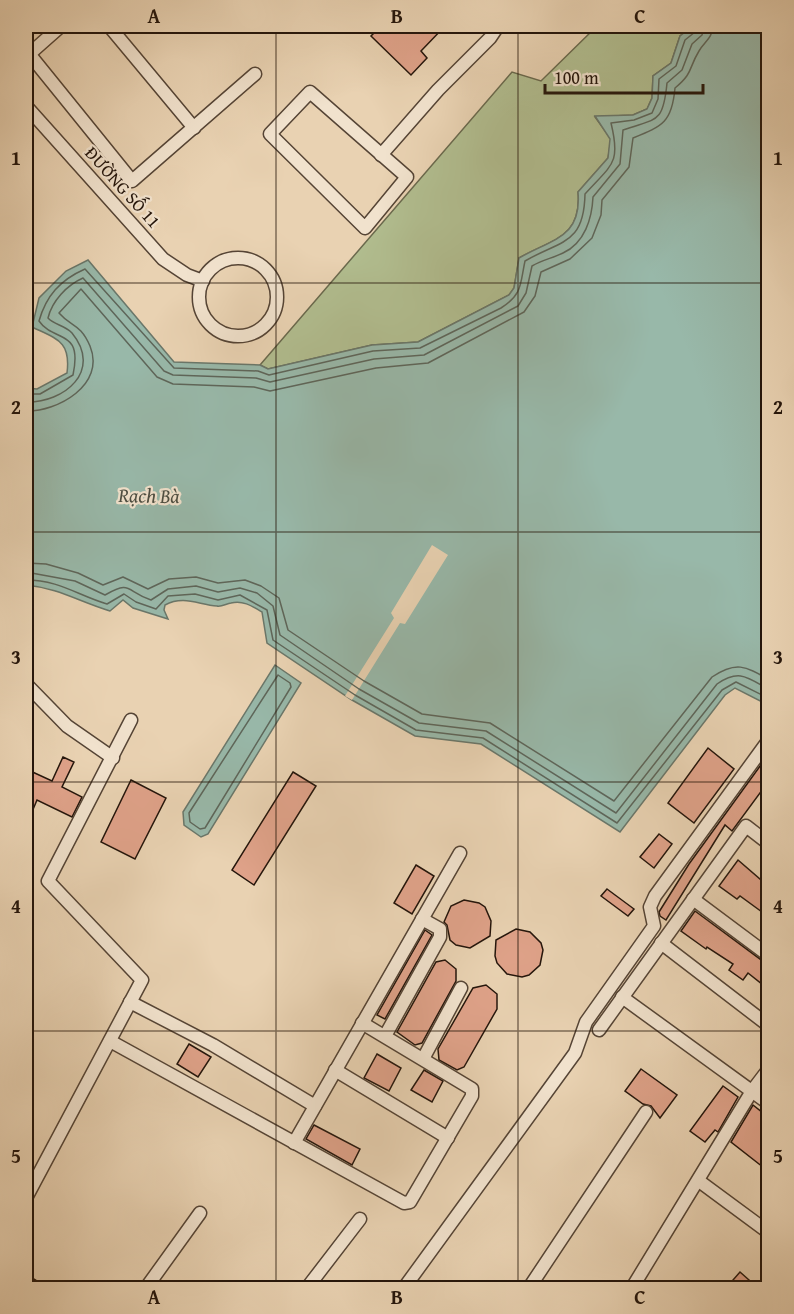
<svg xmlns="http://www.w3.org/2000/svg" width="794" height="1314" font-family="'Gentium Book Plus',serif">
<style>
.green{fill:#b1bd8f;stroke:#6a694d;stroke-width:1.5}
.water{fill:#98b8a9;stroke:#6a776a;stroke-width:1.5}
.pier{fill:#e9d2b2}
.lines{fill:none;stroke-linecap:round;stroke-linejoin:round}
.shore{stroke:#5e665a;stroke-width:1.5}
.building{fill:#dfa289;stroke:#24150b;stroke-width:1.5}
.minor-casing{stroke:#554435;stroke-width:15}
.major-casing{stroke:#24150b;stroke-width:20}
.minor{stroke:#f1e2cd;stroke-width:12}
.major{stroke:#e4b979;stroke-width:16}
.grid{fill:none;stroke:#24150b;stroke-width:1.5;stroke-opacity:0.55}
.labels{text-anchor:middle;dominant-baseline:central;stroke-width:4.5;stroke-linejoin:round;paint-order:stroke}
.street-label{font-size:18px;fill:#24150b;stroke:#f1e2cd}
.water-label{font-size:20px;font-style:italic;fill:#4d4e42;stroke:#f1e2cd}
.neatline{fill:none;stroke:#24150b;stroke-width:2}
.grid-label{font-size:20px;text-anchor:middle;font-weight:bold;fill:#24150b}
</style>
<rect width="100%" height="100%" fill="#e9d2b2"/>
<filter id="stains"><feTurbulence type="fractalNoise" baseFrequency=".00333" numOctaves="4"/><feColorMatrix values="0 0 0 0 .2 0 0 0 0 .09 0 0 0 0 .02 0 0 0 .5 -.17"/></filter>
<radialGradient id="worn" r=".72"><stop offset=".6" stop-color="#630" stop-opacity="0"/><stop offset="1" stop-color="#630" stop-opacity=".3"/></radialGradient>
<!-- green -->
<path class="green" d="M597,26H693L680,36L671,63L653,76L652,98L647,109L633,115L595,117L611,139L608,158L578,192C582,238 552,239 519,258L514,288L509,295L418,342L372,345L268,369L260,365L512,72L541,81Z"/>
<!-- water -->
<g class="water">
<path d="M693,26H768V705L735,688L725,695L620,832L481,744L415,736L352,700L267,643L262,612C252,606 243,600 231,603C226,604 221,607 217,606C199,605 184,595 165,605L164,610L168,619L133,608L123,600L110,611C80,602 58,588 26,585V388L37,389L67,373C71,341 57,339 32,327L39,298L66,271L88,260L174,362L260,365L268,369L372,345L418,342L509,295L514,288L519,258C552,239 582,238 578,192L608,158L610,139L595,116L633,115L647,109L652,98L653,76L671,63L680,36Z"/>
<path d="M275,665L301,683L208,834L201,837L184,825L183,812Z"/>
</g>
<!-- pier -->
<path class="pier" d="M432,545L448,555L405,624L400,623L352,700L345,696L394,618L391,613Z"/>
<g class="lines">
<!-- shore -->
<g class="shore">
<path d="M26,394H40L73,375C83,328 54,343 39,321C46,296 60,280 85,269L174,368L258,371L269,375L373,351L420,348L501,308C523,294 520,284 525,261C561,240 584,245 585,194C612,164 621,164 611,123L634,120L652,113L658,99L659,79L676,66L685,40L695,32L696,26"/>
<path d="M26,402C64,403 103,371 72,333C65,325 54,325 48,318C52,301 67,285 83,278L164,371L173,375L256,378L270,382L374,359L424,355L518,306L526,293L532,266C542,260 553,258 563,253C585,243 592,218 593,197L620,164L623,130C656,118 663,125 667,83L682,70L692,44L702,35L704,26"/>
<path d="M26,411C57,412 106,385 90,346C80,323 71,327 59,313L81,289L157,377L173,384L254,387L270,391L376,368L428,363L524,312L535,296L541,272L570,259L592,238L601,215L602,200L629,167L633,138C663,126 672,122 675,88C694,72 688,69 699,51C705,41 712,39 713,26"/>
<path d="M26,563L46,564L78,573L103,585L123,577L148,589L169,579L196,577L218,583L245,580L261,586L279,598L288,630L364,681L422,714L490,723L614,801L712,677C736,661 745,666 768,679"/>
<path d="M26,572L75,581L105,595C132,580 125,591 151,600L168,589L196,586L218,592L240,588L257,593L273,606L280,635L359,689L419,723L486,731L616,813L717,684C739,669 747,677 768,689"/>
<path d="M26,580C59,580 77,595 107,604L124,594L136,602L156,609L168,596L195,594L218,600L240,595L267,610L273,640L355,695L416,730L483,738L617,823L722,690L736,682L768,698"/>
<path d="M278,675L290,683L291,687L205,828L200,829L190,822L189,813Z"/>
</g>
</g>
<!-- building -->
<g class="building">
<path d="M381,26H445L421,51L427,58L411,75L371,36Z"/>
<path d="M708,748L734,769L694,823L668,803Z"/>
<path d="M63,757L74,762L62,787L82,797L72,817L37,800L26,826V769L52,781Z"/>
<path d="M763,762L768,766V782L732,831L725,825L666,920L660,916L659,912L689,864Z"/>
<path d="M293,772L316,786L254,885L232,870Z"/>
<path d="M131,780L166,798L135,859L101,842Z"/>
<path d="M659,834L672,844L654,868L640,857Z"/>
<path d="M738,860L768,886V902L762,912L740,896L737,899L719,886Z"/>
<path d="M416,865L434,876L412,914L394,903Z"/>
<path d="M607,889L634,909L628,916L601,896Z"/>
<path d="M464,900L479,903L485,907L491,921L490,936L470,948L456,945L450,940L447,925L444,922L451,906Z"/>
<path d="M695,911L768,965V989L748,973L743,980L729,970L733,964L707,947L706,949L681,931Z"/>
<path d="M516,929L530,932L541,943L543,950L540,965L529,975L522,977L507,974L497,963L495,956L496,940Z"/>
<path d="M425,930L432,935L385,1019L377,1015Z"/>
<path d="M445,960L456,969V981L422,1043L415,1045L397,1032L436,962Z"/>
<path d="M486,985L497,994V1009L464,1067L457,1070L439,1060L438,1049L473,988Z"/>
<path d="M189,1044L211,1057L198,1077L177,1064Z"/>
<path d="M377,1054L401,1068L389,1091L364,1078Z"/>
<path d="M641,1069L677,1095L660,1118L651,1106L643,1104L625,1091Z"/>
<path d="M424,1070L443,1081L432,1102L411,1090Z"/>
<path d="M723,1086L738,1097L718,1132L715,1130L705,1142L690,1131Z"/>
<path d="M753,1105L768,1117V1171L731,1142Z"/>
<path d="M314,1125L360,1149L352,1165L306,1139Z"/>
<path d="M740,1272L758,1288H726Z"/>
</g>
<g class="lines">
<!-- minor casing -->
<g class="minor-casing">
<g id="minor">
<path d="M109,26L194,128"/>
<path d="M26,50L132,181L255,74"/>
<path d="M26,57L61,26"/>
<path d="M310,92L407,177L365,228L270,134Z"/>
<path d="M26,106L163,259L187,275L203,281"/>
<path d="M381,155L438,90L490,38L498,26"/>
<circle cx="238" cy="297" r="39"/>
<path d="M26,684L67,726L113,758"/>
<path d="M693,899L768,955"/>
<path d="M661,943L768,1025"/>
<path d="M622,997L768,1103"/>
<path d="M130,1002L213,1045L315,1106"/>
<path d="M599,1030L746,826L768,843"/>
<path d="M385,1036L440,937V929L422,919"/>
<path d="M110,1041L404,1203L410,1202L472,1096V1089L362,1023"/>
<path d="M423,1059L461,988"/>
<path d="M335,1070L448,1138"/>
<path d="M294,1143L460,853"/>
<path d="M699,1181L768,1232"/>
<path d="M26,1198L142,980L48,881L131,720"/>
<path d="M146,1288L200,1213"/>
<path d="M307,1288L360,1219"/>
<path d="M404,1288L575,1053L586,1022L654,926L650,907L655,896L768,741"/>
<path d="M529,1288L646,1112"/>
<path d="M632,1288L752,1091L768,1070"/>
</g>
</g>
<!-- major casing -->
<g class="major-casing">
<path id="major" d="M26,1285L31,1288"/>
</g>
<!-- minor -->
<use href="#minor" class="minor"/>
<!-- major -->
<use href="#major" class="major"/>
</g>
<!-- grid -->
<path class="grid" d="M276,26V1288M518,26V1288M26,283H768M26,532H768M26,782H768M26,1031H768"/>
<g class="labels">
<!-- street labels -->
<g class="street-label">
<text transform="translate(123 187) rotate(48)">ĐƯỜNG SỐ 11</text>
</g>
<!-- water labels -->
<g class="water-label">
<text transform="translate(149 495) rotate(1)">Rạch Bà</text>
</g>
</g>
<!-- margin -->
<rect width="794" height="1314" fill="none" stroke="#e9d2b2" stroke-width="66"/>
<!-- scale -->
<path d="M545 84v9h158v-9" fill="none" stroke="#24150b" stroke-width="3"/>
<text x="554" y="84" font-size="18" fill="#24150b" stroke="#f1e2cd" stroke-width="4.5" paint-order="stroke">100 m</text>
<rect x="33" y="33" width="728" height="1248" class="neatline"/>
<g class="grid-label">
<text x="154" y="23">A</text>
<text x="397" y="23">B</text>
<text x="640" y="23">C</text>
<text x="16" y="165">1</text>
<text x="778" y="165">1</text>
<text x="16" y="414">2</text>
<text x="778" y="414">2</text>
<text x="16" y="664">3</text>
<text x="778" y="664">3</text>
<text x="16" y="913">4</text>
<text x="778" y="913">4</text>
<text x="16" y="1163">5</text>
<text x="778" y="1163">5</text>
<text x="154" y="1304">A</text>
<text x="397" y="1304">B</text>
<text x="640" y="1304">C</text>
</g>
<rect width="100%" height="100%" filter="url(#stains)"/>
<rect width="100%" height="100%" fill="url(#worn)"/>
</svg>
